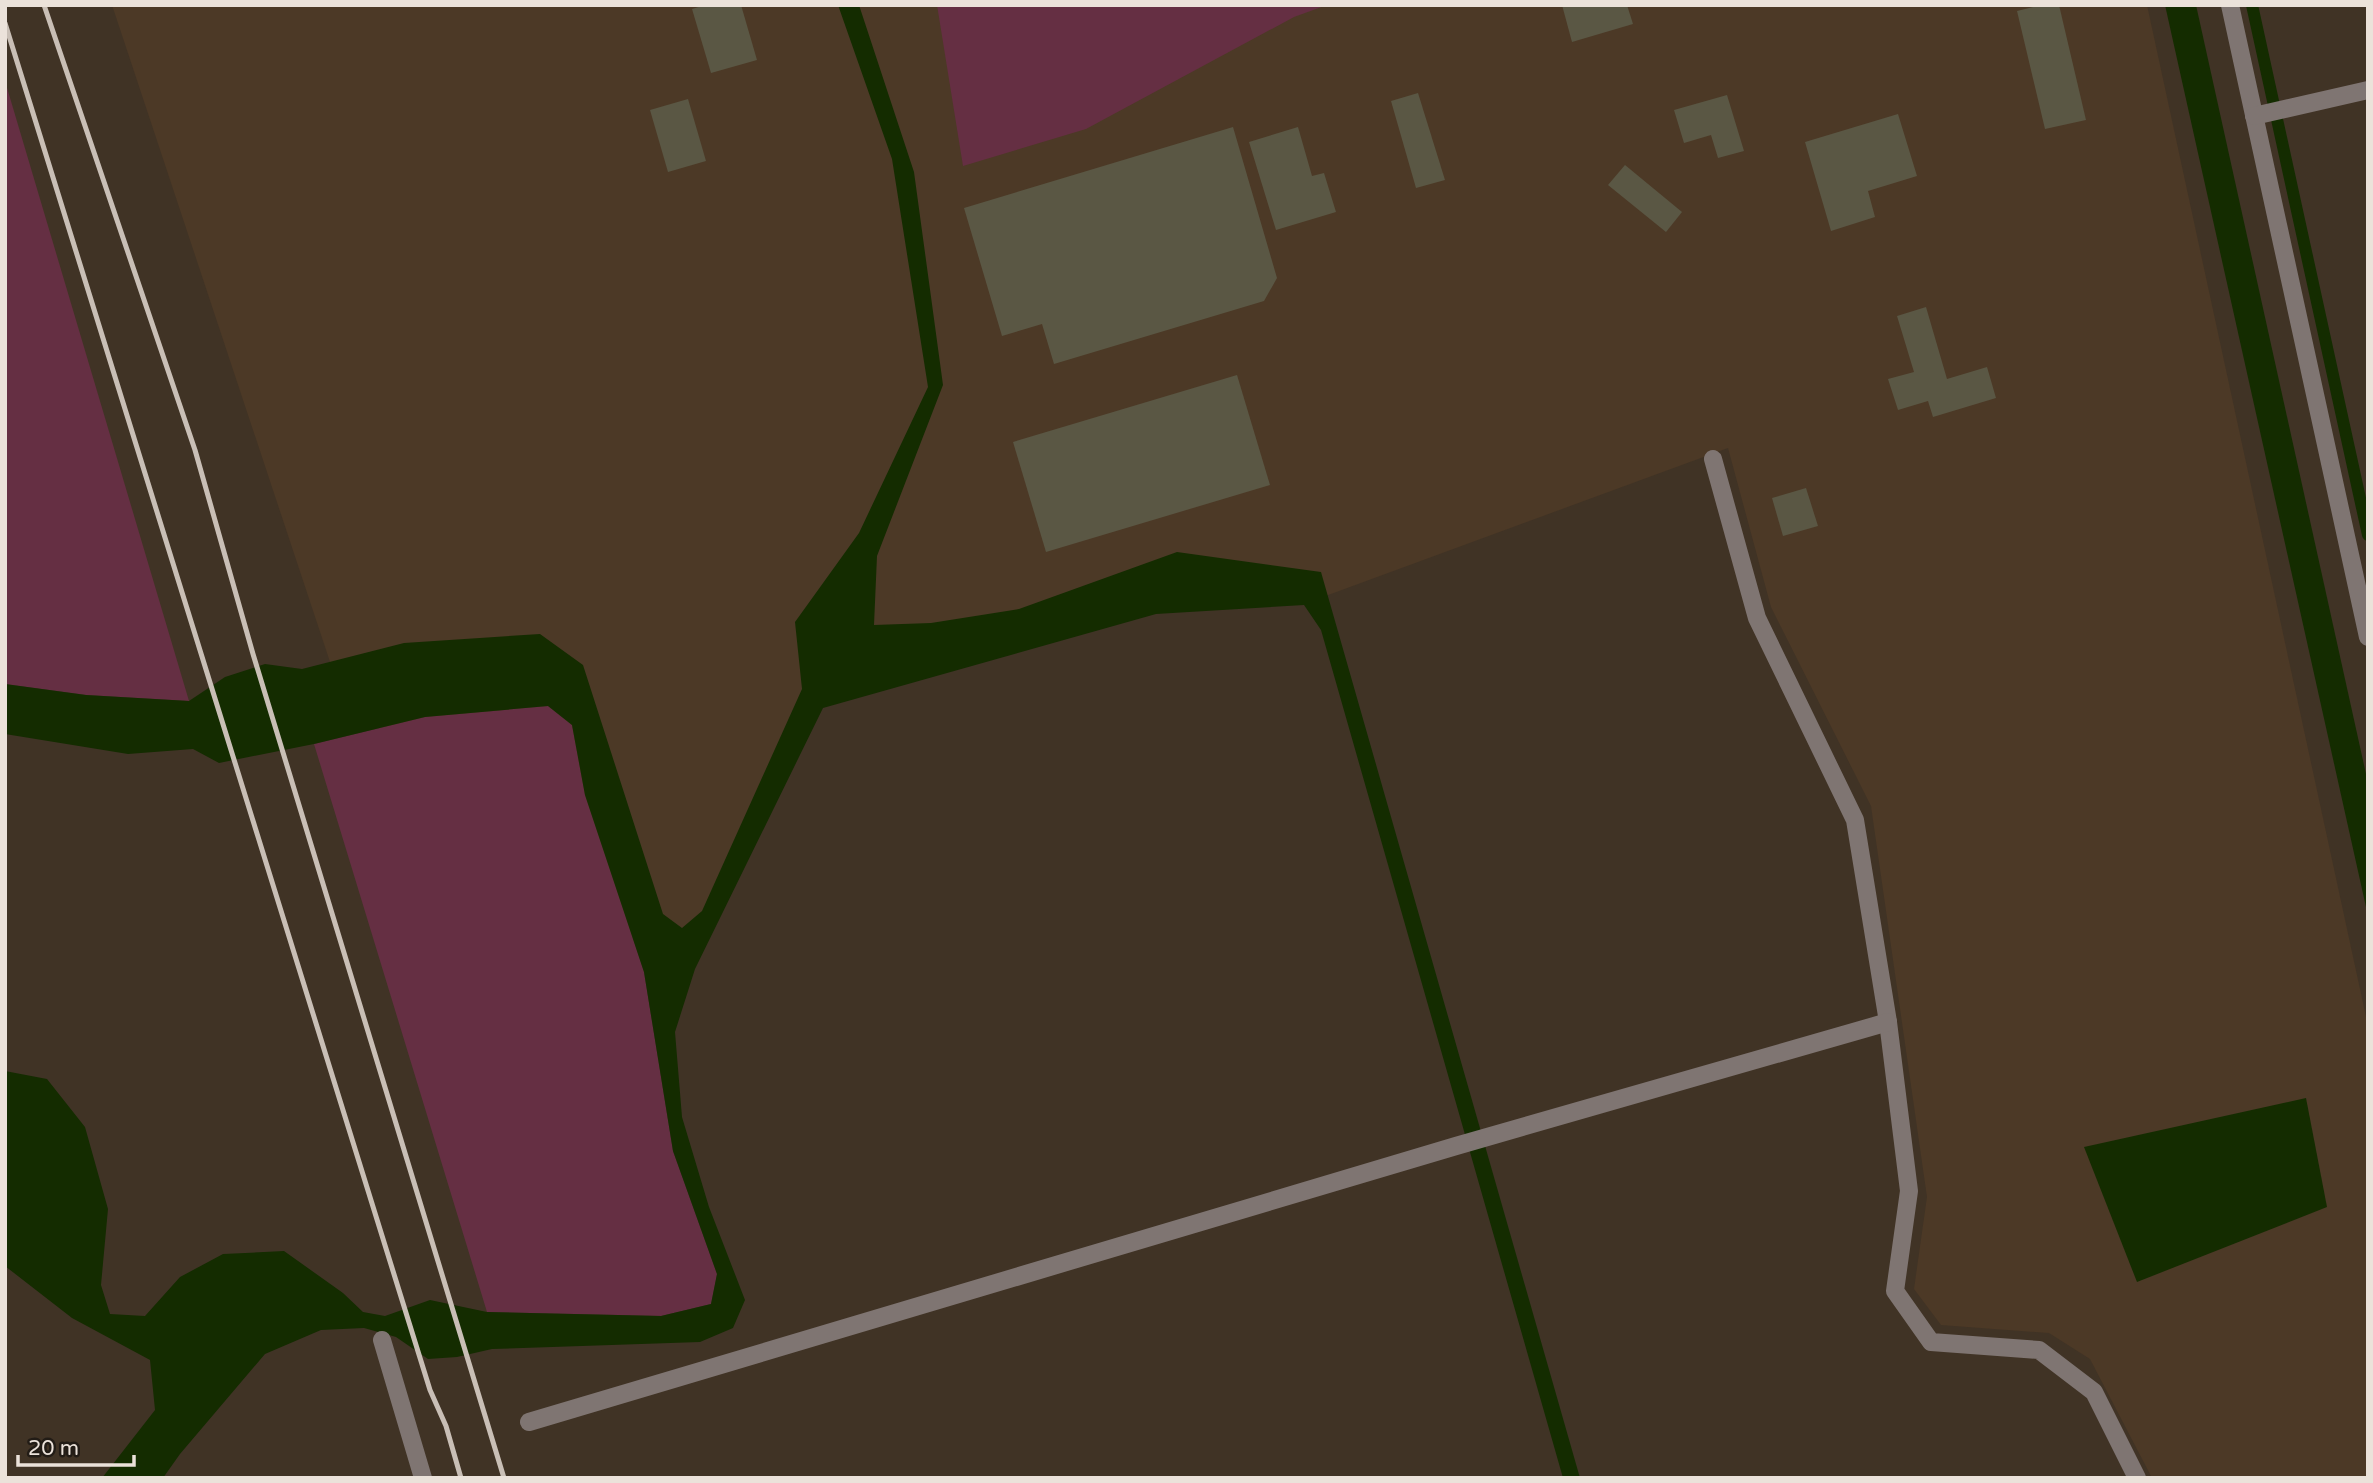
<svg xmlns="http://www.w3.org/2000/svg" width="2373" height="1483" font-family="'Varela Round',sans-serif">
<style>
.built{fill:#4c3926}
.green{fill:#652f43}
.water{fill:#142c00}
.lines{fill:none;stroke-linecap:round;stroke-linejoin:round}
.stream{stroke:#142c00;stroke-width:12}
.building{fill:#5a5744}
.minor{stroke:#7f7572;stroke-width:18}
.rail{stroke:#c9bfb6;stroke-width:5}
</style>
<rect width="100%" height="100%" fill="#403325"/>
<!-- built -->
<path class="built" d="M112,5H2147L2368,1026V1478H2152L2090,1359L2049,1333L1941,1325L1914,1289L1927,1197L1871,806L1771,607L1728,448L1320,598L1125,593L822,674L683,980L341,695Z"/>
<!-- green -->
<g class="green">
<path d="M937,5H1327L1294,17L1086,129L963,166Z"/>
<path d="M5,81L189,701L86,695L5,684Z"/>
<path d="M548,706L572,725L585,795L644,972L673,1151L717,1274L711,1304L661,1316L487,1312L314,744L425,717Z"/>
</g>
<!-- water -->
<g class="water">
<path d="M838,5H859L914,172L943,385L877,556L874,625L931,623L1019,609L1177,552L1321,572L1580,1478H1563L1321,630L1304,605L1156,614L823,708L695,969L675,1032L682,1117L709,1207L745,1300L733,1328L700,1342L492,1349L457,1357L428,1359L396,1337L364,1328L321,1330L265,1354L180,1454L163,1478H102L155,1410L150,1360L72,1318L5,1266V1071L47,1079L85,1127L108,1209L101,1285L110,1314L145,1316L180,1277L223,1254L284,1251L343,1293L363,1312L385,1316L430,1300L487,1312L661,1316L711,1304L717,1274L673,1151L644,972L585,795L572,725L548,706L425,717L314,744L219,763L193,749L128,754L5,734V684L86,695L189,701L225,677L265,664L302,669L404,643L540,634L583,665L663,914L682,928L702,911L802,689L795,622L859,533L928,387L892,159Z"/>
<path d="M2165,5H2196L2368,783V916Z"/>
<path d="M2306,1098L2327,1207L2137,1282L2084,1147Z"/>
</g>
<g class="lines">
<!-- stream -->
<path class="stream" d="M2252,5L2368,535"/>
</g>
<!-- building -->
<g class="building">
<path d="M705,5H741L757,60L711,73L692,9Z"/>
<path d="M1562,5H1627L1633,24L1572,42Z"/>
<path d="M2041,5H2059L2086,120L2045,129L2017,11Z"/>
<path d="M1418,93L1445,180L1416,188L1391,101Z"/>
<path d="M1727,95L1744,151L1718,158L1711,135L1684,143L1674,110Z"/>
<path d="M688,99L706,161L668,172L650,110Z"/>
<path d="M1898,114L1917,176L1868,191L1875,217L1831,231L1805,142Z"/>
<path d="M1233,127L1277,278L1264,301L1054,364L1042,324L1002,336L964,208Z"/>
<path d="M1298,127L1312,176L1324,173L1336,212L1276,230L1249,142Z"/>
<path d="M1625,165L1682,212L1666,232L1608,185Z"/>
<path d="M1926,307L1947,379L1987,367L1996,398L1933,417L1928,401L1898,410L1888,379L1914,372L1897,316Z"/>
<path d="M1237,375L1270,485L1046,552L1013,442Z"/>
<path d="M1806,488L1818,526L1783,536L1772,498Z"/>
</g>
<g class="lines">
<!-- minor -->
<g class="minor">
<path d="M2230,5L2368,637"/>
<path d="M2254,116L2368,90"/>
<path d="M1713,459L1757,618L1855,820L1888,1022L1909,1191L1895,1291L1931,1342L2039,1350L2094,1392L2137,1478"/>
<path d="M382,1340L423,1478"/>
<path d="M529,1422L1456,1146L1888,1022"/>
</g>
<!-- rail -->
<g class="rail">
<path d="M44,5L195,450L253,654L504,1478"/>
<path d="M5,23L430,1390L446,1426L461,1478"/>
</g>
</g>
<!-- border -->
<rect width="2373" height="1483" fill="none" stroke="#ebe2da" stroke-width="14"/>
<!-- scale -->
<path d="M18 1455v10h116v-10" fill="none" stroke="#ebe2da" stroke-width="3.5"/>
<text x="28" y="1455" font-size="21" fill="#ebe2da" stroke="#221c16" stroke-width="5" paint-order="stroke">20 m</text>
</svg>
